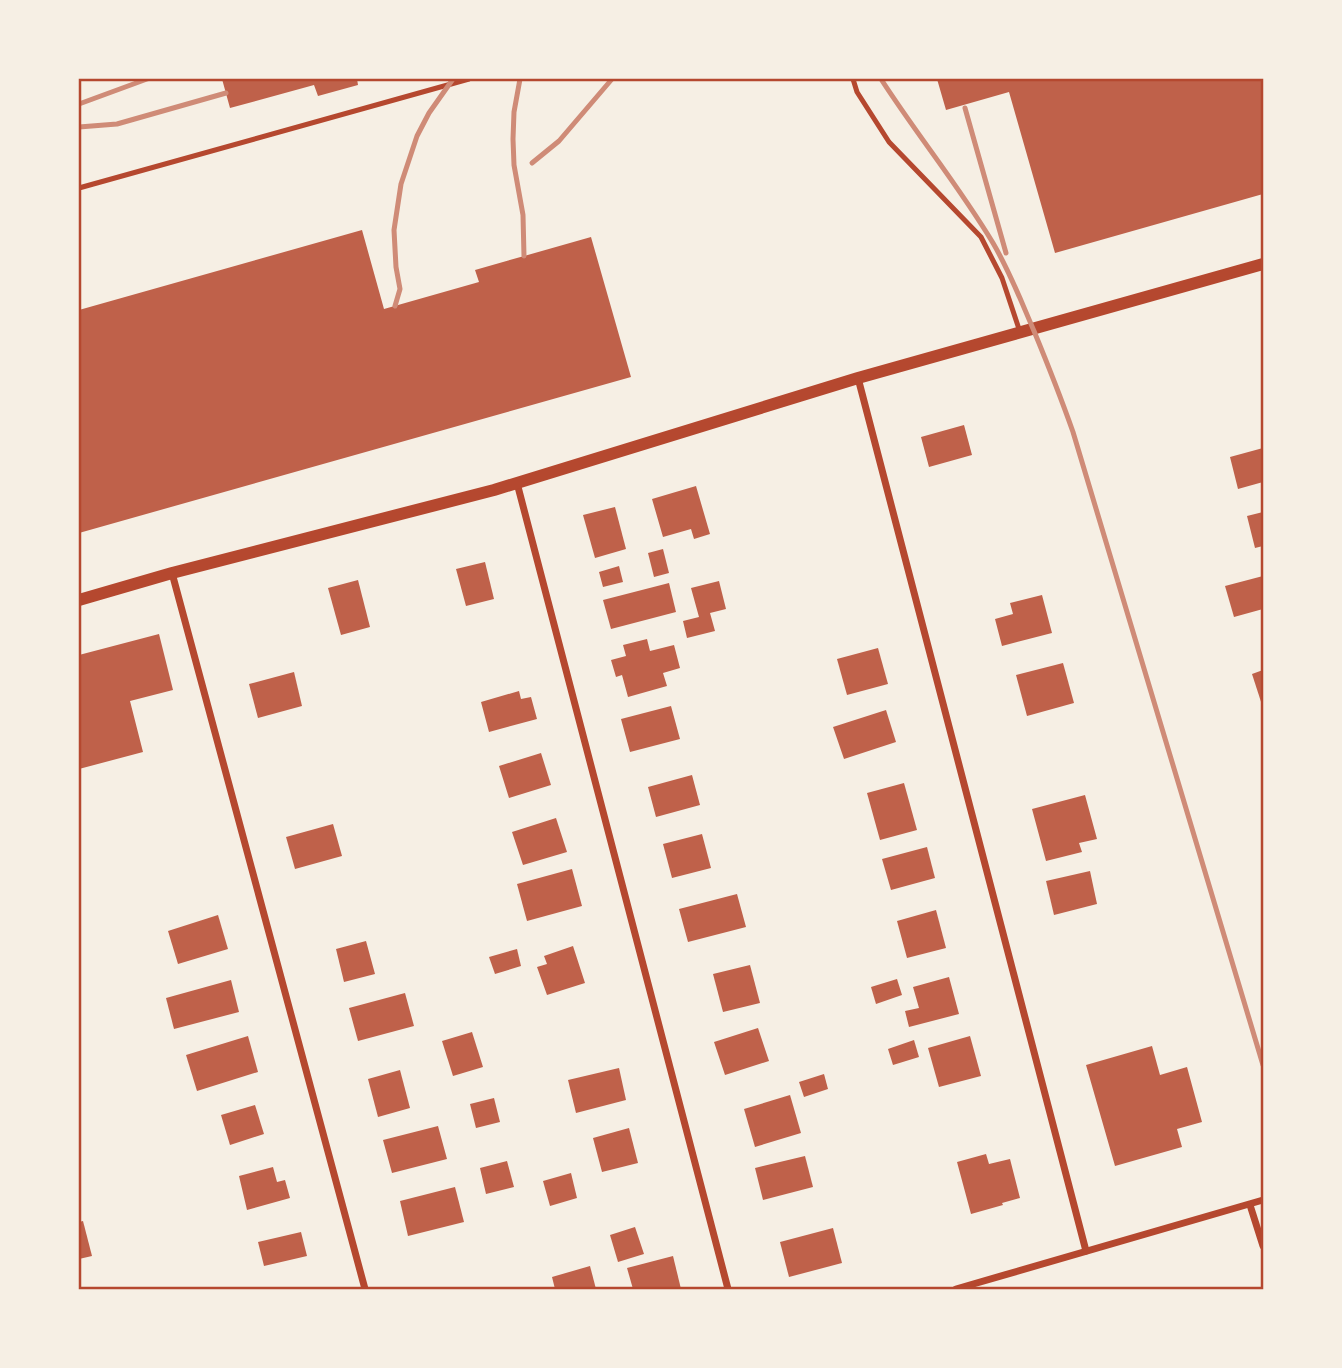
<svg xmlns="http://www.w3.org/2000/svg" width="1342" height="1368" font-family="Helvetica,sans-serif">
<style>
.building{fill:#bf614a}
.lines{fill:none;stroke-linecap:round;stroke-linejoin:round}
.service{stroke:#b5482f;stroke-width:5}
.minor{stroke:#b5482f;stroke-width:7}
.tertiary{stroke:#b5482f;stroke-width:12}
.rail{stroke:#cf8b77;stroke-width:5}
.neatline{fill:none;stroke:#b5482f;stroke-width:2.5}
</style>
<rect width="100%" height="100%" fill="#f6efe4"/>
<!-- building -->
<g class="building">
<path d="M222,79H357L358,85L318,96L314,85L230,108Z"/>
<path d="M937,79H1263V194L1055,253L1009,92L946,110Z"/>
<path d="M362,230L384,309L479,282L475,270L591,237L631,377L79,533V310Z"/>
<path d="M964,425L972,455L929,467L921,437Z"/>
<path d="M1263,448V482L1238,489L1230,457Z"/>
<path d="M696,486L710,534L694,539L691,529L663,537L652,499Z"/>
<path d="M615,507L626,549L595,558L583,515Z"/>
<path d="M1263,512V546L1255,548L1247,516Z"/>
<path d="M663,549L669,573L654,577L648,553Z"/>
<path d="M485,562L494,599L466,606L456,569Z"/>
<path d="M619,566L623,582L603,587L599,572Z"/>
<path d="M1263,576V609L1234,617L1225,586Z"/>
<path d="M358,580L370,627L341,635L328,588Z"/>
<path d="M719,581L726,609L710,613L715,631L687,638L683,621L699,617L691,588Z"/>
<path d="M669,583L676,612L611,629L603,600Z"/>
<path d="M1042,595L1052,633L1002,646L995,619L1013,614L1010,603Z"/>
<path d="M159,634L173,690L130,701L143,752L79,769V655Z"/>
<path d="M647,639L650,651L674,645L680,668L663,673L667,686L628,697L622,675L616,677L611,660L626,656L623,645Z"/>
<path d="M878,648L888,684L847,695L837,659Z"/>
<path d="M1063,663L1074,703L1027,716L1016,675Z"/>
<path d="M1263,670V708L1252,674Z"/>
<path d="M294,672L302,706L258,718L249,684Z"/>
<path d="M519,691L521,699L531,697L537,719L489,732L481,702Z"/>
<path d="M671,706L680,739L630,752L621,719Z"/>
<path d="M886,710L896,742L844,759L833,727Z"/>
<path d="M541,753L551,785L509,798L499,766Z"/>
<path d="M692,775L700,805L656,817L648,787Z"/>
<path d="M904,783L917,830L880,840L867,793Z"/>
<path d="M1085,795L1097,839L1079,843L1082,852L1046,861L1032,809Z"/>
<path d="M556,818L567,852L523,865L512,832Z"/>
<path d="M333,824L342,856L295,869L286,837Z"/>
<path d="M702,834L711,868L672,878L663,844Z"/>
<path d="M927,847L935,878L891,890L882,859Z"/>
<path d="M572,869L582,906L527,921L517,884Z"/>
<path d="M1090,871L1097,904L1054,915L1046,881Z"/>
<path d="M737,894L746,927L688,942L679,909Z"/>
<path d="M936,910L946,948L907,958L897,921Z"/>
<path d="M218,915L228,949L178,964L168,931Z"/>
<path d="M366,941L375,974L344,982L336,949Z"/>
<path d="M573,946L585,983L547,995L537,967L547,964L544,956Z"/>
<path d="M517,949L521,966L495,974L489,957Z"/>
<path d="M750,965L760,1003L723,1012L713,974Z"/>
<path d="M949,977L959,1014L909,1027L905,1011L919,1008L913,987Z"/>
<path d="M897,979L902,995L876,1004L871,987Z"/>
<path d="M231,980L239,1012L174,1029L166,998Z"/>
<path d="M405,993L414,1026L358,1041L349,1008Z"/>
<path d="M758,1028L769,1061L725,1075L714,1042Z"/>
<path d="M472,1032L483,1067L453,1076L442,1041Z"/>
<path d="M248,1036L258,1072L197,1091L186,1055Z"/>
<path d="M970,1036L981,1076L939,1087L928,1048Z"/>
<path d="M914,1040L919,1057L893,1065L888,1049Z"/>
<path d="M1152,1046L1160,1075L1187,1067L1202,1122L1177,1129L1182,1147L1115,1166L1086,1065Z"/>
<path d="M619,1068L626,1100L576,1113L568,1080Z"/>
<path d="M400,1070L410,1108L378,1117L368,1079Z"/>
<path d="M824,1074L828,1089L804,1097L799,1082Z"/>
<path d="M790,1095L801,1133L755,1147L744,1109Z"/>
<path d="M494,1098L500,1122L476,1128L470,1104Z"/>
<path d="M255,1105L264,1134L230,1145L221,1115Z"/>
<path d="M438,1126L447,1159L392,1173L383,1140Z"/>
<path d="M629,1128L638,1163L602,1172L593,1138Z"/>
<path d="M986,1154L989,1164L1010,1159L1020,1198L1002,1203L1003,1205L971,1214L957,1162Z"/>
<path d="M805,1156L813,1187L763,1200L755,1168Z"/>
<path d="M507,1161L514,1187L486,1194L480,1168Z"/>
<path d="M273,1167L277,1182L285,1180L290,1198L247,1210L239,1176Z"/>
<path d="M571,1173L577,1198L550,1206L543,1181Z"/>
<path d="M455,1187L464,1222L408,1236L400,1201Z"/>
<path d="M83,1221L92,1256L79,1259V1222Z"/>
<path d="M635,1227L644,1254L618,1262L610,1235Z"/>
<path d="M833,1228L842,1263L789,1277L780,1242Z"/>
<path d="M301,1232L307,1256L264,1266L258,1242Z"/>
<path d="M673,1256L681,1289H633L627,1268Z"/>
<path d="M590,1266L596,1289H555L552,1277Z"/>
</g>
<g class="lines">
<!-- service -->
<g class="service">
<path d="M853,79L857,92L889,142L981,237L1002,278L1020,332"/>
<path d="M79,188L469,79"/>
</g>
<!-- minor -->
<g class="minor">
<path d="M858,378L1086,1251"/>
<path d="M517,483L728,1289"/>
<path d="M172,573L365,1289"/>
<path d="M1250,1205L1263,1246"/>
<path d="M956,1289L1263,1200"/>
</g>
<!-- tertiary -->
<path class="tertiary" d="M79,600L172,573L494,490L858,378L1263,264"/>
<!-- rail -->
<g class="rail">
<path d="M520,79L514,112L513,139L514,165L523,215L524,256"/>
<path d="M881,79C917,135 959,186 993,243C1010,272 1021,301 1034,331C1048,365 1061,398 1073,432L1263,1065"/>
<path d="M79,104L147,79"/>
<path d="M965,108L1006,253"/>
<path d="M79,127L117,124L226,93"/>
<path d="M532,163L559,141L612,79"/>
<path d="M395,306L400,289L396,267L394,230L401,184L417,136L429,113L453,79"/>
</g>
</g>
<!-- border -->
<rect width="1342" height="1368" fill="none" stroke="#f6efe4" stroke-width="161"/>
<rect x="80" y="80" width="1182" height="1208" class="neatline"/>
</svg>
